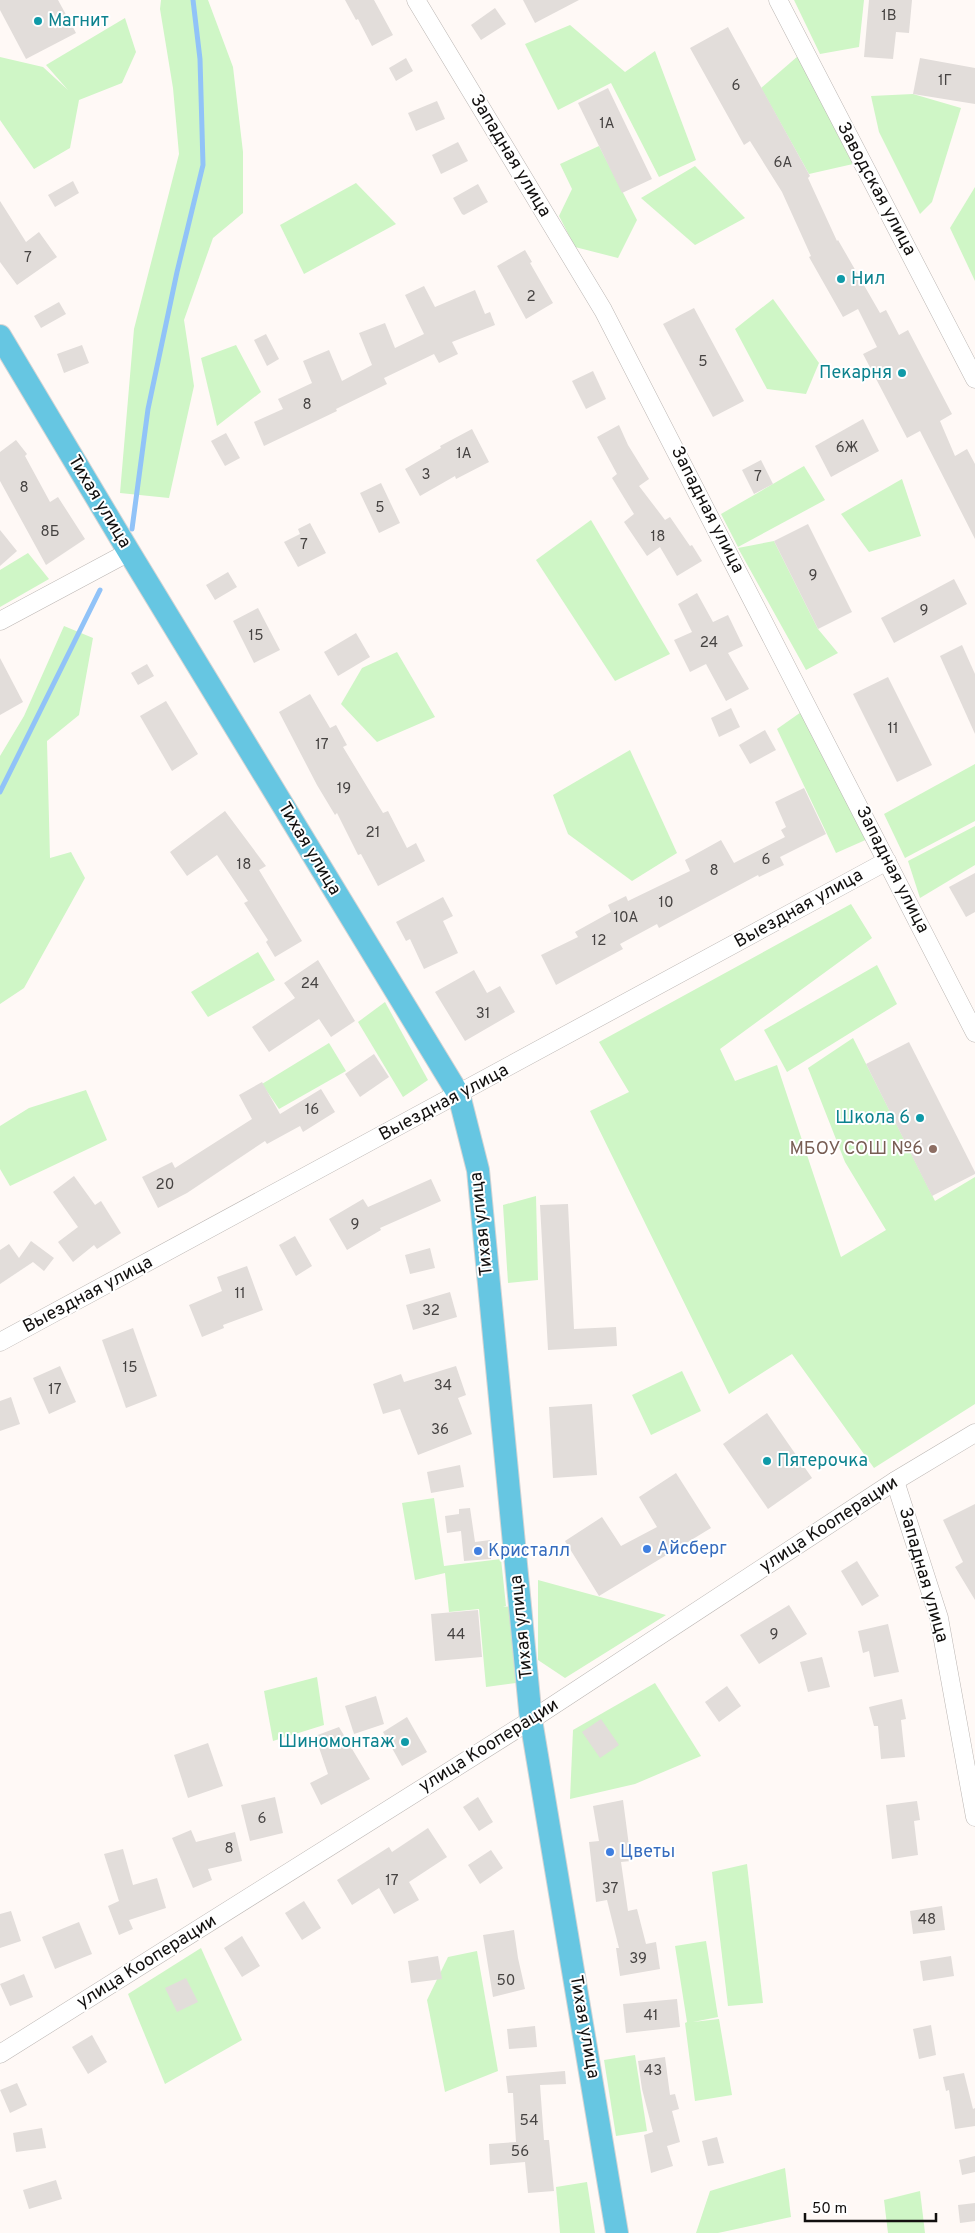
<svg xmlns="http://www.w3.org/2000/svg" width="975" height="2233" font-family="Overpass,sans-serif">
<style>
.green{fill:#cff6c6}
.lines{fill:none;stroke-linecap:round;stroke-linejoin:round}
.stream{stroke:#91c3f8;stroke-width:5}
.building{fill:#e2ddda}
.minor-casing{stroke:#bbb6b3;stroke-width:19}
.major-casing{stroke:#d4d4d4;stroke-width:24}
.minor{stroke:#fff;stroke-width:18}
.major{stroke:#66c6e2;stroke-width:22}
.culture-dot{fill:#0f9aa8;stroke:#fff;stroke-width:2}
.education-dot{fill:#8d6e63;stroke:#fff;stroke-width:2}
.shop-dot{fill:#3f7fe0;stroke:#fff;stroke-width:2}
.labels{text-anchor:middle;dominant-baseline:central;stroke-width:4;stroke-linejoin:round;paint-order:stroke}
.number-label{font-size:15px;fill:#464342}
.culture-label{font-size:18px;fill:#0d838f;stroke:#fff;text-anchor:start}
.street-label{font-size:18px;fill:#12100f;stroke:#fff}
.education-label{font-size:18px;fill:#785e54;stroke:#fff;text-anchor:end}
.shop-label{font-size:18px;fill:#366cbe;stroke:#fff;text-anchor:start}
</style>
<rect width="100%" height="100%" fill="#fff9f6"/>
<!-- green -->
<g class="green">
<path d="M161,0H208L233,67L243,152V213L213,238L184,320L194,386L169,498L120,493L134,329L179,154L173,88L160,9Z"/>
<path d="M794,0H864L859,47L820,54Z"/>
<path d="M125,18L136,52L122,83L79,100L70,148L34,169L0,120V57L43,67L68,90L46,65Z"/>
<path d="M570,25L625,72L655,51L696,160L659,177L611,83L558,110L525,44Z"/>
<path d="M798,56L853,164L809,174L761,88Z"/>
<path d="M913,94L961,108L932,202L920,214L879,132L871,96Z"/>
<path d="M599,146L637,220L618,258L575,247L559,216L572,189L560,164Z"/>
<path d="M695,166L745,218L695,245L641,198Z"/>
<path d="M356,183L396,224L304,274L280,225Z"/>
<path d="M975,187V281L950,228Z"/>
<path d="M773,299L819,363L806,394L767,389L735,329Z"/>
<path d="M236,345L261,392L217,426L201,358Z"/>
<path d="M804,466L825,500L738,547L721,514Z"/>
<path d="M902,479L921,536L869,552L841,514Z"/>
<path d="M591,520L670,654L615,681L536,560Z"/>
<path d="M774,541L818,629L838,653L806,670L738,548Z"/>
<path d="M28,553L49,579L0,607V570Z"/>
<path d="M64,626L93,638L79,715L47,741L50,858L71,852L85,878L24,988L0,1004V756L24,716Z"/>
<path d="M397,652L435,717L377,742L341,704L362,668Z"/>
<path d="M804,710L870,838L836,853L777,729Z"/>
<path d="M630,750L677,853L632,881L568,834L553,795Z"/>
<path d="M975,764V821L905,858L884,814Z"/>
<path d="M975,826V865L920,898L908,861Z"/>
<path d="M851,904L872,938L720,1049L735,1081L777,1065L841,1257L886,1230L845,1162L808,1068L853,1038L935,1201L975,1177V1404L874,1468L792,1354L729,1394L590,1111L629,1092L599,1042Z"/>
<path d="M258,952L275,980L208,1017L191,992Z"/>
<path d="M877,965L897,1004L787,1072L764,1030Z"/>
<path d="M385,1002L428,1080L403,1097L358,1022Z"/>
<path d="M329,1043L346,1071L279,1109L262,1084Z"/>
<path d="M86,1090L107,1140L10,1186L0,1169V1126L29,1108Z"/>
<path d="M536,1196L538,1280L508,1283L503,1205Z"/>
<path d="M682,1371L701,1411L651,1435L632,1395Z"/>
<path d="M434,1498L444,1566L501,1559L506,1606L503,1607L512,1606L516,1683L486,1687L479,1609L449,1612L445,1573L415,1580L402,1503Z"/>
<path d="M538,1580L666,1615L565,1678L538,1660Z"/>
<path d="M317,1677L324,1725L273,1741L264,1691Z"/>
<path d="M655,1683L701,1756L635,1784L570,1799L573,1730Z"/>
<path d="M747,1864L763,2003L728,2006L712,1872Z"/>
<path d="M706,1941L718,2017L693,2022L719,2019L732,2095L695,2101L685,2023L687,2022L675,1946Z"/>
<path d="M201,1948L242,2040L165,2084L128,1994Z"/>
<path d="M477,1951L498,2071L445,2092L427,2000L448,1957Z"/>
<path d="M635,2055L647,2131L616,2136L604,2060Z"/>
<path d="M785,2168L791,2217L718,2233H696L710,2191Z"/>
<path d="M587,2182L595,2233H560L556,2187Z"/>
<path d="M920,2191L925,2233H888L884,2200Z"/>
</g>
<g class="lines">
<!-- stream -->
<g class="stream">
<path d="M132,529L148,409L177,272L203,165L200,59L193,0"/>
<path d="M0,792L100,590"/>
</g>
</g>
<!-- building -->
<g class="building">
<path d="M0,0H58L76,33L26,59L0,10Z"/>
<path d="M345,0H374L393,35L372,46L358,19L356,20Z"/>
<path d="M523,0H579L535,23Z"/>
<path d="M869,0H912L909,33L896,32L893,59L864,57Z"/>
<path d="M495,8L506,24L481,40L471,25Z"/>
<path d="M728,27L810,176L808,178L837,241L838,240L880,313L886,310L899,335L908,330L952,414L940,421L955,456L967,449L975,464V539L920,431L907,438L863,354L877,347L858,309L843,317L809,257L811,256L782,192L750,141L744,145L690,48Z"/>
<path d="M406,58L413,71L396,81L389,68Z"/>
<path d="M920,58L975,68V104L913,94Z"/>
<path d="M608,88L652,179L622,193L578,103Z"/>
<path d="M437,101L445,119L416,131L408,113Z"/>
<path d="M458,142L468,161L441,174L432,155Z"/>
<path d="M73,181L79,193L55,207L48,195Z"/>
<path d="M478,184L488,202L464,215L462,214L453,198Z"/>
<path d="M0,201L26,242L39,232L57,257L17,285L0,262Z"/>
<path d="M525,250L532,262L530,263L553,303L526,319L497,266Z"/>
<path d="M424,286L435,307L475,290L485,314L490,312L495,325L452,342L458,354L439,363L434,354L384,378L387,384L336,409L337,411L264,446L254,422L283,409L278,399L312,383L303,361L329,350L342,381L372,365L359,333L385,323L395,348L424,334L405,295Z"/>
<path d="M59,302L66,314L41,328L34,316Z"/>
<path d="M694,308L744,401L713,417L663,324Z"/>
<path d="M266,334L279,359L267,366L254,340Z"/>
<path d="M82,345L89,363L64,373L57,354Z"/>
<path d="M593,371L606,399L586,409L572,381Z"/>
<path d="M863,419L879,451L831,477L815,446Z"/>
<path d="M619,425L628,445L649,479L639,486L665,520L670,517L690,546L692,545L702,561L677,576L660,547L647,556L624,522L634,514L612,478L617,474L597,437Z"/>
<path d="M472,429L489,462L456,479L455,476L420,496L405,469L441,448L440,446Z"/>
<path d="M226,433L240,458L225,466L211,441Z"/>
<path d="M16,440L27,454L25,456L50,502L58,497L85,539L46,565L0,481V452Z"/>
<path d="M761,460L773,484L754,494L742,470Z"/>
<path d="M381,483L400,523L379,533L360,493Z"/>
<path d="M310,523L326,553L298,567L284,542L300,534L298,529Z"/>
<path d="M808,524L852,612L818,629L774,541Z"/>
<path d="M0,530L17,551L0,566Z"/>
<path d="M228,572L237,587L215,600L206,585Z"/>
<path d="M954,579L967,604L894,643L881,618Z"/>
<path d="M697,593L713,622L728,615L743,646L728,653L749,689L726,701L706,664L690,672L674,640L692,632L678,604Z"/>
<path d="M258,608L280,650L254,663L233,621Z"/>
<path d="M356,633L370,657L338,676L324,652Z"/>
<path d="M962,645L975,674V734L940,656Z"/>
<path d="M0,658L23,702L0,715Z"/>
<path d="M147,664L154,676L138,685L131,673Z"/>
<path d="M888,677L932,765L897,782L853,694Z"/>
<path d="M310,694L330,728L336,725L347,745L343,747L383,813L388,811L407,848L416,843L425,861L378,886L361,854L358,855L337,813L335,815L317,785L279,712Z"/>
<path d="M166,701L198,754L172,771L140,716Z"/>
<path d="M731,708L740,727L719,737L711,718Z"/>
<path d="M765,730L776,750L750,764L739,745Z"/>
<path d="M804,788L826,834L780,857L784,865L759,877L758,875L659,928L657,924L620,944L623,949L556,985L541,955L578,937L575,932L611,912L608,905L626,896L628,901L690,871L685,860L721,840L734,863L785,837L781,830L786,827L775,802Z"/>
<path d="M225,811L266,866L259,870L302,941L275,957L266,942L268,940L244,903L248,901L217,855L187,876L170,852Z"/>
<path d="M975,873V912L966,917L949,887Z"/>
<path d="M443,897L453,916L443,921L458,953L424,969L410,939L406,941L396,922Z"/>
<path d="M318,960L355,1021L331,1037L319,1019L269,1052L252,1027L295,998L284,983Z"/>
<path d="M474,970L487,993L500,986L515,1012L465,1041L435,992Z"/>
<path d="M909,1042L975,1172V1174L932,1196L866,1064Z"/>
<path d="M374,1054L389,1077L360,1097L345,1074Z"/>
<path d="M262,1082L280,1114L321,1089L335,1112L303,1132L300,1126L267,1144L265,1141L187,1193L158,1208L142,1177L172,1162L175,1168L252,1119L239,1095Z"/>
<path d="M74,1176L95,1205L101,1201L121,1233L97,1249L94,1245L73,1262L58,1242L78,1227L53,1192Z"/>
<path d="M431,1179L441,1201L380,1228L381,1230L347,1250L329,1219L363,1199L368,1207Z"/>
<path d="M568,1204L574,1329L616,1327L617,1346L548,1350L540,1205Z"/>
<path d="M295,1236L312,1266L296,1276L279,1245Z"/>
<path d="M31,1241L54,1258L44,1271L33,1262L0,1284V1250L9,1244L19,1258Z"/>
<path d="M430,1248L435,1268L410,1274L405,1255Z"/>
<path d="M247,1266L263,1310L223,1325L224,1328L202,1337L189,1305L222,1291L217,1277Z"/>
<path d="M450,1292L457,1317L413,1330L406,1305Z"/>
<path d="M133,1328L157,1396L126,1408L102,1340Z"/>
<path d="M60,1366L76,1402L49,1414L33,1378Z"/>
<path d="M456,1366L466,1395L458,1398L472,1434L418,1455L400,1409L383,1414L373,1384L401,1374L404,1382Z"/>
<path d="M11,1397L20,1424L0,1431V1401Z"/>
<path d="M592,1404L597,1475L553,1478L549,1407Z"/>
<path d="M767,1413L812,1478L768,1509L723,1444Z"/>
<path d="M460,1465L464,1487L431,1493L427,1472Z"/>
<path d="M676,1473L711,1528L599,1596L565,1541L602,1517L621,1546L657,1527L639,1497Z"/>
<path d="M975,1504V1600L955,1567L963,1562L943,1520Z"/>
<path d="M470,1508L475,1542L490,1540L491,1559L464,1561L461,1531L447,1533L445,1516L459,1514V1509Z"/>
<path d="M857,1561L879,1596L862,1606L841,1571Z"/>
<path d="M789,1605L807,1634L759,1664L740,1635Z"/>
<path d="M478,1610L482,1657L435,1661L431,1614Z"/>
<path d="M888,1624L899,1672L874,1677L869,1651L863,1653L858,1631Z"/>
<path d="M822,1657L830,1687L808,1692L800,1662Z"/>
<path d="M727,1686L741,1706L719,1722L705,1702Z"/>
<path d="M376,1696L384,1724L354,1734L345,1706Z"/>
<path d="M902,1699L906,1719L901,1720L905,1757L881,1759L878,1726H874L869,1707Z"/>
<path d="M407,1717L427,1752L402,1766L383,1732Z"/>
<path d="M601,1719L619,1745L600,1758L582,1732Z"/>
<path d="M339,1727L370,1779L321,1805L310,1783L328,1774L315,1736Z"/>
<path d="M208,1743L223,1786L188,1798L174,1755Z"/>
<path d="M275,1797L283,1833L250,1841L241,1805Z"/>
<path d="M478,1797L493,1822L479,1831L463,1807Z"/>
<path d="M623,1800L631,1861L621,1862L628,1911L637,1909L646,1944L656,1942L660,1969L620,1976L616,1948H619L607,1900L596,1902L589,1842L599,1841L593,1806Z"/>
<path d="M917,1801L920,1820L914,1821L918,1855L892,1859L886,1805Z"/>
<path d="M428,1828L447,1857L409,1882L419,1900L394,1914L379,1888L352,1905L337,1880L389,1847L392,1852Z"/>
<path d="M191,1830L196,1842L235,1832L242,1861L208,1869L212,1880L193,1888L172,1838Z"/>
<path d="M123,1849L133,1885L157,1878L166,1908L129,1920L133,1929L119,1935L108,1906L119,1901L104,1854Z"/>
<path d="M491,1850L503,1868L480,1884L468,1865Z"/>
<path d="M304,1901L321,1928L302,1940L285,1913Z"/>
<path d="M942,1906L945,1930L913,1934L910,1911Z"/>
<path d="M11,1911L21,1941L0,1948V1914Z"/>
<path d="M79,1922L92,1954L55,1969L42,1937Z"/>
<path d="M514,1930L518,1958L525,1989L493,1997L483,1935Z"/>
<path d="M242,1936L260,1966L242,1977L224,1948Z"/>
<path d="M438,1956L442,1979L411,1983L408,1961Z"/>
<path d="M951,1956L954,1976L923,1981L920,1961Z"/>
<path d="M24,1974L33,1997L10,2006L0,1984Z"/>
<path d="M186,1978L198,2002L177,2012L165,1988Z"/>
<path d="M677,1999L680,2027L626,2033L623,2004Z"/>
<path d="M931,2025L936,2055L919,2059L913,2029Z"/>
<path d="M535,2026L537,2047L509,2049L507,2029Z"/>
<path d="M92,2035L107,2062L88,2074L72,2047Z"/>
<path d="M665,2057L670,2095L675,2094L679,2109L672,2111L680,2142L667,2146L673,2166L651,2173L644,2135L653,2132L642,2089L638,2061Z"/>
<path d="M565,2071L566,2084L540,2085L544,2140H549L554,2191L528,2193L525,2162L490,2165L489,2144L516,2142L513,2093H508L506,2076Z"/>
<path d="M964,2073L973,2109L975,2108V2126L955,2129L949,2090L946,2091L943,2077Z"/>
<path d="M17,2083L27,2105L10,2113L0,2090Z"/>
<path d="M42,2128L46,2148L16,2152L13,2133Z"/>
<path d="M717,2137L724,2163L708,2166L702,2141Z"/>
<path d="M975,2156V2172L962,2175L959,2160Z"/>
<path d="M56,2180L62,2199L29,2209L23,2190Z"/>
<path d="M975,2203V2221L960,2223L958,2205Z"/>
</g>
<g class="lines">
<!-- minor casing -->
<g class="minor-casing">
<g id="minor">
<path d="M416,0L603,310L975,1033"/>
<path d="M778,0L975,379"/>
<path d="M0,621L129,552"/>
<path d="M0,1342L887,861"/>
<path d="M895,1481L939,1618L975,1817"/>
<path d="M0,2054L531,1720L895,1481L975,1433"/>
</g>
</g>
<!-- major casing -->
<g class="major-casing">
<path id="major" d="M0,336L129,552L459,1095L478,1170L531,1720L617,2233"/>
</g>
<!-- minor -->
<use href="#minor" class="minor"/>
<!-- major -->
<use href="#major" class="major"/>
</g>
<!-- markers -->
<g class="culture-dot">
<circle cx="38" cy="21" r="5"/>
<circle cx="841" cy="279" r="5"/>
<circle cx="902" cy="373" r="5"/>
<circle cx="920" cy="1118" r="5"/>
<circle cx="767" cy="1461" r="5"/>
<circle cx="405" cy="1742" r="5"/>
</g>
<circle class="education-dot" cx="933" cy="1149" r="5"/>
<g class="shop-dot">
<circle cx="647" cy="1549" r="5"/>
<circle cx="478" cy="1551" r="5"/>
<circle cx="610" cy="1852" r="5"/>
</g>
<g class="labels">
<!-- number labels -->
<g class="number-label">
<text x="889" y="16">1В</text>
<text x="945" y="81">1Г</text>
<text x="736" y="86">6</text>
<text x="607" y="124">1А</text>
<text x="783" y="163">6А</text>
<text x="28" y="258">7</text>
<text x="531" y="297">2</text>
<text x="703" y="362">5</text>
<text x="307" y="405">8</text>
<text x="847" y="448">6Ж</text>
<text x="464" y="454">1А</text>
<text x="426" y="475">3</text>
<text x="758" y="477">7</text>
<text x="24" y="488">8</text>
<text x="380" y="508">5</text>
<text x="50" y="532">8Б</text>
<text x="658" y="537">18</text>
<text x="304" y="545">7</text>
<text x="813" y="576">9</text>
<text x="924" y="611">9</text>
<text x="256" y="636">15</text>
<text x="709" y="643">24</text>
<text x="893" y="729">11</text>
<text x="322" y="745">17</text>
<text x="344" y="789">19</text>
<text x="373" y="833">21</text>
<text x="766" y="860">6</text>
<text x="244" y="865">18</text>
<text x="714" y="871">8</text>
<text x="666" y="903">10</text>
<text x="626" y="918">10А</text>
<text x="599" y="941">12</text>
<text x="310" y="984">24</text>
<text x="483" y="1014">31</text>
<text x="312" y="1110">16</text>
<text x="165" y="1185">20</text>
<text x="355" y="1225">9</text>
<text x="240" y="1294">11</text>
<text x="431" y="1311">32</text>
<text x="130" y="1368">15</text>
<text x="443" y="1386">34</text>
<text x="55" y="1390">17</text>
<text x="440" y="1430">36</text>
<text x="456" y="1635">44</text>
<text x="774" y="1635">9</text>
<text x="262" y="1819">6</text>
<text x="229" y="1849">8</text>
<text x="392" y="1881">17</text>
<text x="610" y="1889">37</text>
<text x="927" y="1920">48</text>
<text x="638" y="1959">39</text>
<text x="506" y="1981">50</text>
<text x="651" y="2016">41</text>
<text x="653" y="2071">43</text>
<text x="529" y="2121">54</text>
<text x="520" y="2152">56</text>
</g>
<!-- culture labels -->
<g class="culture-label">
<text x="48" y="21">Магнит</text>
<text x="851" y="279">Нил</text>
<text x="892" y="373" text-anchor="end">Пекарня</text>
<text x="910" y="1118" text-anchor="end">Школа 6</text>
<text x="777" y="1461">Пятерочка</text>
<text x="395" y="1742" text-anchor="end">Шиномонтаж</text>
</g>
<!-- street labels -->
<g class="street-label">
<text transform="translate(510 156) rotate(59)">Западная улица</text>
<text transform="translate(876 189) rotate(62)">Заводская улица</text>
<text transform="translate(99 502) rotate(59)">Тихая улица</text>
<text transform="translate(707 510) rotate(63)">Западная улица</text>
<text transform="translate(309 849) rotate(59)">Тихая улица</text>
<text transform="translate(892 870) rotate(63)">Западная улица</text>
<text transform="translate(799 909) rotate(-29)">Выездная улица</text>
<text transform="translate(444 1103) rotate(-28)">Выездная улица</text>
<text transform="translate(482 1224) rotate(-96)">Тихая улица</text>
<text transform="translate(88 1295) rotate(-28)">Выездная улица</text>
<text transform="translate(829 1525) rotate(-33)">улица Кооперации</text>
<text transform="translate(923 1575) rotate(74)">Западная улица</text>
<text transform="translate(522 1627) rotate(-96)">Тихая улица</text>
<text transform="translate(489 1746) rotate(-32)">улица Кооперации</text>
<text transform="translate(147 1962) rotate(-32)">улица Кооперации</text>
<text transform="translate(584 2027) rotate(80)">Тихая улица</text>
</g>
<!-- education labels -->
<g class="education-label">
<text x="923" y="1149">МБОУ СОШ №6</text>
</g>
<!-- shop labels -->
<g class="shop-label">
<text x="657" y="1549">Айсберг</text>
<text x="488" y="1551">Кристалл</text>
<text x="620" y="1852">Цветы</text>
</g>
</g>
<!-- scale -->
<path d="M805 2213v8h131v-8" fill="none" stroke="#12100f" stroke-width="2.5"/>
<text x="812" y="2213" font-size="15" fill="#12100f" stroke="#ffffff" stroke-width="4" paint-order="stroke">50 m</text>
</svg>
